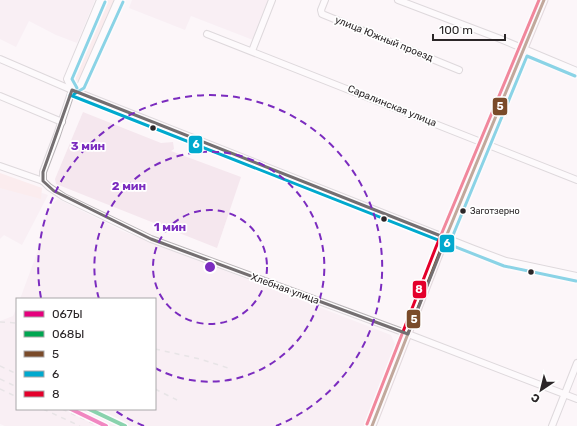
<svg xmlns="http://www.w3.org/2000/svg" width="577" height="426" font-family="Rubik,sans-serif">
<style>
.built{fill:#f5e7ee}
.green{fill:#fbe1df}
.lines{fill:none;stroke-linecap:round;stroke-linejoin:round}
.minor-casing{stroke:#bab5b8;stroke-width:8}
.major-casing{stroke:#c5b6ba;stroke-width:9}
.minor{stroke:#fffefe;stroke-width:6}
.major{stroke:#f6eef0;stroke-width:7}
.rail{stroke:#d0cece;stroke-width:1.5;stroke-dasharray:5 5;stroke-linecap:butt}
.bus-1-casing{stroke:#fff;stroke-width:6}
.bus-2-casing{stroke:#fff;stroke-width:6}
.bus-3-casing{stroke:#fff;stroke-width:6}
.bus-1{stroke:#7a4b2a;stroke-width:3}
.bus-2{stroke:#00a9ce;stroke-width:3}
.bus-3{stroke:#e4002b;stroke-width:3}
.rail-1-casing{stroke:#fff;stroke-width:7}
.rail-2-casing{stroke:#fff;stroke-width:7}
.rail-1{stroke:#e5007d;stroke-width:4}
.rail-2{stroke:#00a651;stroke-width:4}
.marked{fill:none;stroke:#746f71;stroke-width:3;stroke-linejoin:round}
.ring{fill:none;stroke:#7b2cbf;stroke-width:2;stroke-dasharray:7 5}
.bus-dot{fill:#2b2628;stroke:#fff;stroke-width:1.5}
.labels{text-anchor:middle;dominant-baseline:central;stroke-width:3.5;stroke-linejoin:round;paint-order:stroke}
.bus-label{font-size:9px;fill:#2b2628;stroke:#fff;text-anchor:start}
.street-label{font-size:10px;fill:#2b2628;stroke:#fff}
.centre{fill:#7b2cbf;stroke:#fff;stroke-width:2}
.ring-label{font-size:12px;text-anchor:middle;font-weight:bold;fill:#7b2cbf;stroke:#fff;stroke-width:3.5;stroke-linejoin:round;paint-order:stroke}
.line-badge{stroke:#fff;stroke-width:1.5}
.badge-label{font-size:11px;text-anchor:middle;font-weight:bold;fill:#fff}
</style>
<rect width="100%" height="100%" fill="#fcf6f9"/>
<!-- built -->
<g class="built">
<path d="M0,0H95L77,43L56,35L29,21L16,47L0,39Z"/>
<path d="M132,0H268L253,40L191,16L185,30L129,8Z"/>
<path d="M83,112L161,143L173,142L174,149L171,151L241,177L217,248L56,184L55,179Z"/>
<path d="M0,178L48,195L22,245L4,235L0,239Z"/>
<path d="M58,199L122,231L391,335L396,346L364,426H5L0,424V321L13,316L17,307V409H155V299H20L41,242L40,230L53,203Z"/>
</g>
<!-- green -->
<g class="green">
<path d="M102,0H115L80,79C77,82 75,81 72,79L71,76Z"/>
<path d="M0,173L42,188L41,199L0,188Z"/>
</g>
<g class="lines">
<!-- minor casing -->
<g class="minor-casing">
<g id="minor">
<path d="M325,0L321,10L322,14L459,70"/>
<path d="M398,0L498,38L577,71"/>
<path d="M207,34L577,180"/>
<path d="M252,51L272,0"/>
<path d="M0,59L72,90L474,249L506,261L577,276"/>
<path d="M72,90L80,86L118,0"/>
<path d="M0,96L62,122"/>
<path d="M0,166L43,181L49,187L64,197L151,239L408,334L577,399"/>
<path d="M43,181V172L57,135L72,90L67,79L100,0"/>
<path d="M552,426L577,363"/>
</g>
</g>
<!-- major casing -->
<g class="major-casing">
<path id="major" d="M372,426L441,249L544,0"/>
</g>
<!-- minor -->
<use href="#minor" class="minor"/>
<!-- major -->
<use href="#major" class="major"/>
<!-- rail -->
<g class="rail">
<path d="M0,322L17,323"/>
<path d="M155,349L200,359L231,369"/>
<path d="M0,366L17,374"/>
<path d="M0,379L17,387"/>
<path d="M0,389L17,397"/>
<path d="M155,389L177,400"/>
<path d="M43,409L80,426"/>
<path d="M62,409L98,426"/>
</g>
<!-- bus-1 casing -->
<g class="bus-1-casing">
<path id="bus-1" d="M372,426L441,249L544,0"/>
</g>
<!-- bus-2 casing -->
<g class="bus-2-casing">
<g id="bus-2">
<path d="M77,88L72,79L105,2"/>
<path d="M74,94L84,88L123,2"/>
<path d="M70,95L504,266L576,281"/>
<path d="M451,240L527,56L575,76"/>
</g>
</g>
<!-- bus-3 casing -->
<g class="bus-3-casing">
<path id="bus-3" d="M367,424L436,247L539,0"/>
</g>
<!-- bus-1 -->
<use href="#bus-1" class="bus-1"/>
<!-- bus-2 -->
<use href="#bus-2" class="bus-2"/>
<!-- bus-3 -->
<use href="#bus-3" class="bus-3"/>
<!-- rail-1 casing -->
<g class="rail-1-casing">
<path id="rail-1" d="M71,409L106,426"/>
</g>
<!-- rail-2 casing -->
<g class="rail-2-casing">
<path id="rail-2" d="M89,409L125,426"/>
</g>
<!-- rail-1 -->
<use href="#rail-1" class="rail-1"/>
<!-- rail-2 -->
<use href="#rail-2" class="rail-2"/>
</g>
<!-- marked area -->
<path d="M0 0H577V426H0ZM72,90L446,238L408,334L151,239L54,191L43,181V172Z" fill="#fcf6f9" fill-opacity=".55" fill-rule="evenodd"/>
<path class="marked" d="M72,90L446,238L408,334L151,239L54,191L43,181V172Z"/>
<!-- distance rings -->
<g class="ring">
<circle cx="210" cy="267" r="57"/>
<path d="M99 299A115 115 0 1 1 155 368"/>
<path d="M144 426A172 172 0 0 1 114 410M41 298A172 172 0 1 1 276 426"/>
</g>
<!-- markers -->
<g class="bus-dot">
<circle cx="153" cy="128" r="3.5"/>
<circle cx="463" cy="211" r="3.5"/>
<circle cx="384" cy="219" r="3.5"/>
<circle cx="531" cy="272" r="3.5"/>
</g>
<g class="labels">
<!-- bus labels -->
<g class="bus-label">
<text x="470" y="211">Заготзерно</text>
</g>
<!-- street labels -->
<g class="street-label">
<text transform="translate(384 39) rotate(22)">улица Южный проезд</text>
<text transform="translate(392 106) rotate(22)">Саралинская улица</text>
<text transform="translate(285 289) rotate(20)">Хлебная улица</text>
</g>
</g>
<circle cx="210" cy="267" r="6" class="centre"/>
<g class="ring-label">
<text x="88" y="150">3 мин</text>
<text x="129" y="190">2 мин</text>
<text x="170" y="231">1 мин</text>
</g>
<g class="line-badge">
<rect x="492" y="97" width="16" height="19" rx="4" fill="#7a4b2a"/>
<rect x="188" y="135" width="15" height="19" rx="4" fill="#00a9ce"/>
<rect x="439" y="234" width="16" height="19" rx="4" fill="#00a9ce"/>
<rect x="412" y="280" width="15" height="19" rx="4" fill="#e4002b"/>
<rect x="406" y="309" width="15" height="20" rx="4" fill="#7a4b2a"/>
</g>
<g class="badge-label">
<text x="500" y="110">5</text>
<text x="196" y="148">6</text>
<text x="447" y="247">6</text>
<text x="419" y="293">8</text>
<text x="414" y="323">5</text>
</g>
<!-- legend -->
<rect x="16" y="298" width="140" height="112" fill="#ffffff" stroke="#aaa8a9"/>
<rect x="24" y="311" width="20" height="6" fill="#e5007d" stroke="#aaa8a9"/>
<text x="52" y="318" font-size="12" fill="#2b2628">067Ы</text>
<rect x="24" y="331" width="20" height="6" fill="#00a651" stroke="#aaa8a9"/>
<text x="52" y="338" font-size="12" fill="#2b2628">068Ы</text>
<rect x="24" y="351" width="20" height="6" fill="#7a4b2a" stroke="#aaa8a9"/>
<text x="52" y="358" font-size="12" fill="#2b2628">5</text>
<rect x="24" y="371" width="20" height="6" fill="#00a9ce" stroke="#aaa8a9"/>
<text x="52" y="378" font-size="12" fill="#2b2628">6</text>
<rect x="24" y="391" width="20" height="6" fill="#e4002b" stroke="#aaa8a9"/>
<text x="52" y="398" font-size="12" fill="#2b2628">8</text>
<!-- north arrow -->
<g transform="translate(541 390) rotate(215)" stroke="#ffffff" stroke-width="3" paint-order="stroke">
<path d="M0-3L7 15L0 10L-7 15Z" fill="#2b2628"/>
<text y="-6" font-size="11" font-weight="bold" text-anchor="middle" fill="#2b2628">С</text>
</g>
<!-- scale -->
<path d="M433 34v6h72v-6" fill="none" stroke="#2b2628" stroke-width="2"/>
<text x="439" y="34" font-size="12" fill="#2b2628" stroke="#ffffff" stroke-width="3" paint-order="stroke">100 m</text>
</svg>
